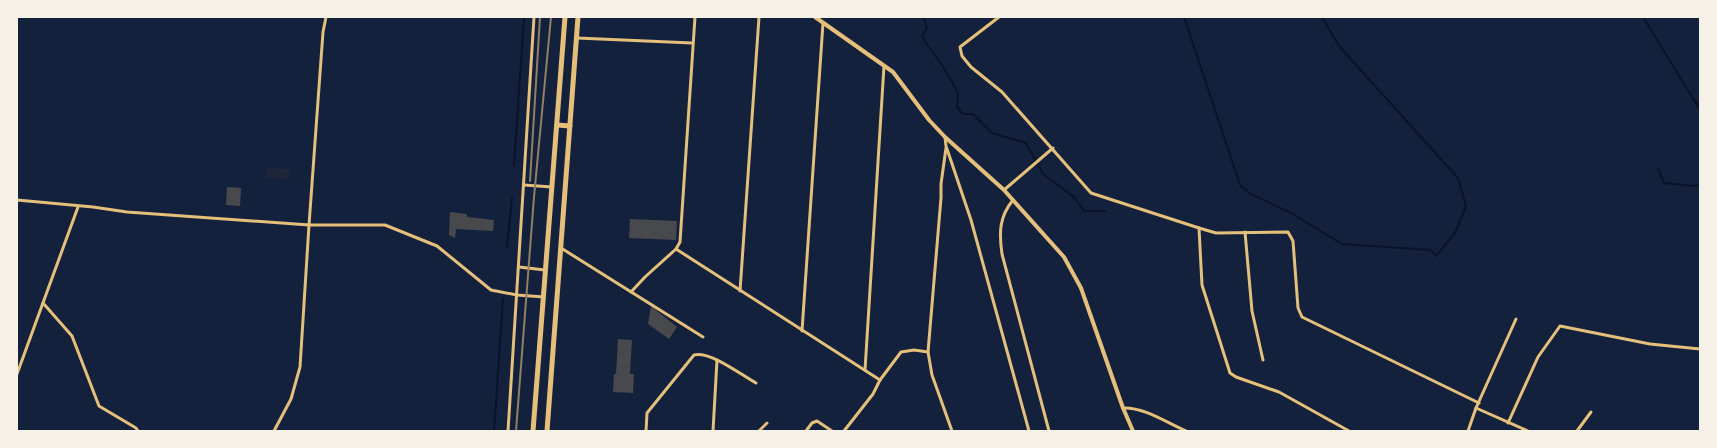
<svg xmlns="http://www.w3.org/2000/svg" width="1717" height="448" font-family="'Nunito Sans',sans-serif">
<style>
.green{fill:#1d2539}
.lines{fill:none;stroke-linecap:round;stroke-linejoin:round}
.stream{stroke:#0b132b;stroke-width:2}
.building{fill:#48494c}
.minor{stroke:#e5c07b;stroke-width:3}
.tertiary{stroke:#e5c07b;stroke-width:4}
.trunk{stroke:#e5c07b;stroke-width:5}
.rail{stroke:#918062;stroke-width:2}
</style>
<rect width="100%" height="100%" fill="#14213d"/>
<!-- green -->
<path class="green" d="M267,168L290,169L289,179L266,178Z"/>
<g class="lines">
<!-- stream -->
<g class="stream">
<path d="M923,17L927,27L922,37L944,68L958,93L957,107L963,114H973L992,133L1026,143L1043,174L1074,197L1084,211H1105"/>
<path d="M1184,17L1240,185L1249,193L1291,213L1342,244L1430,250L1436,256L1455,233L1466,206L1458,178L1339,46L1322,17"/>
<path d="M1643,17L1700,110"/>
<path d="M1694,100L1700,105"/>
<path d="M514,166L524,17"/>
<path d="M1658,168L1664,183L1691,186L1700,185"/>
<path d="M507,248L512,197"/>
<path d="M494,431L503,299"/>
</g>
</g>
<!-- building -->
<g class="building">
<path d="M227,187L241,188L240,206L226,205Z"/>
<path d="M450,212L467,214V217L494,220L493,231L456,229L455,238L449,235Z"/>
<path d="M630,219L677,221L676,240L629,238Z"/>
<path d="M651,306L677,327L669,339L648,324Z"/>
<path d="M618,339L632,340L630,374H634L633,393L613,392L614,374H616Z"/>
</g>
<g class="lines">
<!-- minor -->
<g class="minor">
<path d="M999,17L960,47L962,56L971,67L1002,92L1091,193L1199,228L1202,285L1230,373L1236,377L1279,392L1349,431"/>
<path d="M577,38L692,43"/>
<path d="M945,137L946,146L971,220L1029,431"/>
<path d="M946,148L941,184V198L928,352L932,375L952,431"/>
<path d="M524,185L552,187"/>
<path d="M1004,190L1053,148"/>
<path d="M17,200L93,207L127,212L309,225L323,32L326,17"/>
<path d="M1013,200C999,217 999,233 1002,254L1049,431"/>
<path d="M1199,228L1216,233L1288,232L1293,241L1298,308L1302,317L1479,403"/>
<path d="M1245,232L1252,311L1263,360"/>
<path d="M561,248L703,337"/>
<path d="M676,249L880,380"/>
<path d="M519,267L545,270"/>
<path d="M740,291L759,17"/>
<path d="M631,292L645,277L676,249L680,242L695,17"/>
<path d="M43,303L72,336L99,406L136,428L138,431"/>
<path d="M1516,319L1476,408L1528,431"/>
<path d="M802,331L823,23"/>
<path d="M865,370L884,66"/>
<path d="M17,374L78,207"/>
<path d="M1123,408C1144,407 1167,423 1186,431"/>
<path d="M1508,423L1538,357L1560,326L1650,344L1700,349"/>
<path d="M274,431L291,399L300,367L309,225H385L437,246L491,290L517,295L544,297"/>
<path d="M508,431L534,17"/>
<path d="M646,431L647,413L694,355C711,351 741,375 756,383"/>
<path d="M713,431L717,360"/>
<path d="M759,431L767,423"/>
<path d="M806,431L812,423L817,421L832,431"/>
<path d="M844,431L873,394L880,380L901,352L914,350L928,352"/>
<path d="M1468,431L1476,408"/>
<path d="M1577,431L1591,412"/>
</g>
<!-- tertiary -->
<path class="tertiary" d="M815,17L893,72L929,120L945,137L1004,190L1064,257L1081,288L1123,408L1133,431"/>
<!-- trunk -->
<g class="trunk">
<path d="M557,125L570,126"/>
<path d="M533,431L565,17"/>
<path d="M547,431L578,17"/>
</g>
<!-- rail -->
<g class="rail">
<path d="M530,181L540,17"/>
<path d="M516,431L534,197L551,17"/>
</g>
</g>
<!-- border -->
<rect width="1717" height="448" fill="none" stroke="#f6f1e7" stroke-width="36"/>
</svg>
